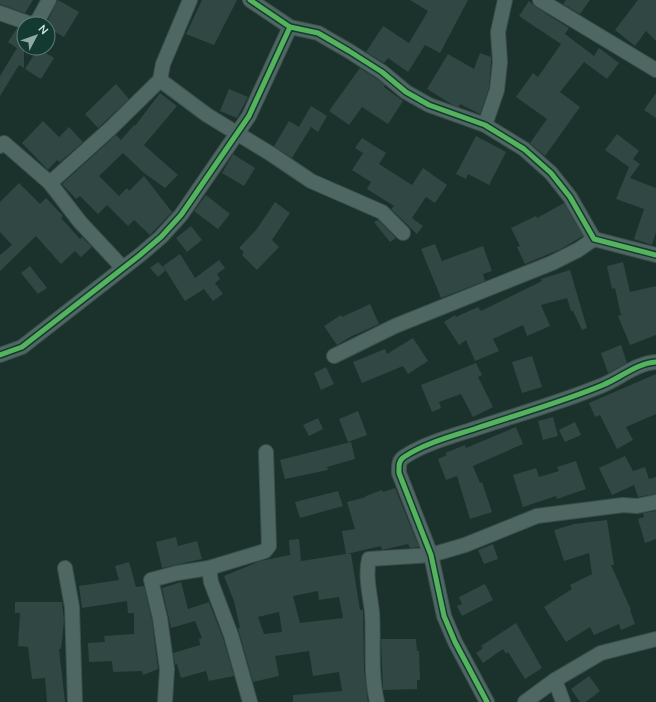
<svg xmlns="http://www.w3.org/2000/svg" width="656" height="702" font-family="'Nunito Sans',sans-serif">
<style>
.building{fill:#304743;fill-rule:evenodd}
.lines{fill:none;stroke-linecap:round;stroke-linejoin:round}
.street-casing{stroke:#3c4f4a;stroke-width:16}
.street{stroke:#4f6762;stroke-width:14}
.cycleway-casing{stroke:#133931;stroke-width:8}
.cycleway{stroke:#56b35d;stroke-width:5}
</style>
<rect width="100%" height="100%" fill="#1b312c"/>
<!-- building -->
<g class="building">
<path d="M0,0H33L25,13L2,5L0,4Z"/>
<path d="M58,0L79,12L64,37L48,28V24H46Z"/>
<path d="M202,0H237L214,45L186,34Z"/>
<path d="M410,0H468L440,53L425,45L408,72L388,58L384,63L366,52L383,26L409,43L428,11Z"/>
<path d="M566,0H590L580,14L563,4Z"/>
<path d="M638,0H656V41L646,31L635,46L615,30Z"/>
<path d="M529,1L536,7L569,28L565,34L594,56L599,48L619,63L607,79L584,62L560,92L580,107L545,156L530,143L547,119L516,97L533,73L538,77L561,44L519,16Z"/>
<path d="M17,28L24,31V68L19,65L0,96V76L17,48L8,42Z"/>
<path d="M38,48L54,58L41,79L25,69Z"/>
<path d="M480,53L491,57V62L489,88L480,114L460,104L459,107L453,105L427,89L448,54L474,69Z"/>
<path d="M360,68L377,79L385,85L384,87L403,101L388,124L362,107L349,125L329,111Z"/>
<path d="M116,84L129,99L98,128L85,114Z"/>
<path d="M229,89L248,97L237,118L220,111Z"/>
<path d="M160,93L177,106L144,145L178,175L165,188L144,173L123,153L99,176L119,196L127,188L129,191L144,176L172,212L150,235L134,220L128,226L107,205L98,214L80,196L76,199L62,184L116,135L121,140L134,125L135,126Z"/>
<path d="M656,93V118L644,110Z"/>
<path d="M311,106L327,116L318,132L311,127L292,158L274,146L289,121L299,127Z"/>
<path d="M43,121L59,137L69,127L83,142L60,162L57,160L48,170L22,143Z"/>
<path d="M617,134L639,151L633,159L640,164L630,178L656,188V232L652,245L634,239L644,209L616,199L629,167L605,150Z"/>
<path d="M476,136L506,152L489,185L468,174L466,179L456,174Z"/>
<path d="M362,138L386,153L379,164L412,185L423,168L447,185L435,203L426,197L412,218L423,226L417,234L391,209L394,206L367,189L371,182L352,170L363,153L355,148Z"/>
<path d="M233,154L255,168L244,186L222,173Z"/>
<path d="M19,183L40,204L46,198L63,216L61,218L80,239L82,237L92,247L81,257L75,251L61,264L36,236L0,271V255L12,245L0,232V202Z"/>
<path d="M206,195L230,214L218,229L194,211Z"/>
<path d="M275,202L290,213L272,240L279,247L257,270L242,255L244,252L239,248L256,230Z"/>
<path d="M564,203L583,236L561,249L525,264L517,247L520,246L511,228L536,216L537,218Z"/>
<path d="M378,220L396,238L390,242L374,222Z"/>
<path d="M191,226L202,240L187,252L176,238Z"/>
<path d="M435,244L442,261L483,246L492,271L483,274L485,281L441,298L421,249Z"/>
<path d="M180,254L195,278L219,260L225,268L217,274L220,279L215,283L223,294L213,301L204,289L185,301L163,266Z"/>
<path d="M158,262L166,270L158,277L150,268Z"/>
<path d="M623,262L630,292L656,286V335L630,345L618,316L621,315L615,288L612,289L607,266Z"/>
<path d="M30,266L47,288L38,294L21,273Z"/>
<path d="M570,270L587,328L582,330L573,311H571L567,298L541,305L550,326L527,336L523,325L493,339L499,351L475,361L466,340L459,345L444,322L455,315L456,317L478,307L481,311L542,281L541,279Z"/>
<path d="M370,304L379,324L350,337L337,345L324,326L341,315L342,317Z"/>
<path d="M413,338L428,361L408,374L403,366L362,383L353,362L385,349L387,354Z"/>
<path d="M621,345L627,363L608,373L601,353Z"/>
<path d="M532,356L542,387L522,393L512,362Z"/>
<path d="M476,363L482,375L478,377L493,407L473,417L461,394L439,402L441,408L432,412L421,385Z"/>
<path d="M326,367L334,384L321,390L314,373Z"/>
<path d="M656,374V414L626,427L633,440L617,449L600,415L595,417L589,403Z"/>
<path d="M358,411L367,435L348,442L339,419Z"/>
<path d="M553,417L558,436L543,440L538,421Z"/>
<path d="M318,418L323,429L309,436L303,425Z"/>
<path d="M575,422L581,435L565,442L559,430Z"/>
<path d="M516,427L523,444L473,466L480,483L482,482L492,512L470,519L457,476L446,480L438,459L447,455L445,453L465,445L466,448Z"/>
<path d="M351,442L355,459L327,467L328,470L285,479L280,460Z"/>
<path d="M625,456L633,471L645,467L649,479L656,477V494L638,497L634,485L612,495L599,468Z"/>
<path d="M576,461L586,489L557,499L556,496L523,507L513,475L536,468L539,477L559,471L557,467Z"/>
<path d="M395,488L419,547L410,548L408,544L382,550L381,546L347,554H351L360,610H363L364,669L368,702H293V695L342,691L339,672L313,676L309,651L275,656L279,676L253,682L238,628H240L234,601L224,576L260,561L290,555L289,540L299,539L301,561L346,554L342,531L355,529L347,502L366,497V496L382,490L383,492ZM318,591L319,600L339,597L343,618L300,623L293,596ZM279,612L282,632L264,634L258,617Z"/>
<path d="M338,491L343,506L300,518L295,502Z"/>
<path d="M656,511V539L645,543L638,519L644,517L643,513Z"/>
<path d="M607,520L614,565H611L631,610H630L635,624L621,630L619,624L594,635L590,627L566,642L544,607L572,589L570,585L592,574L589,553L564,561L554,530L574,524Z"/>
<path d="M176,537L178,546L197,541L202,559L162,568L156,542Z"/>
<path d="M493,544L498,559L484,564L478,550Z"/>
<path d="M129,562L136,587L144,586L152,620L158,669L143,675L142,671L113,672L112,661L89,662L88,643L105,642L104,636L134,634V613H128L127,601L82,608L79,586L119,580L115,566Z"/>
<path d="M181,582L188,609L209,602L223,638L234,676L209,681L206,671L181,678L177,664L175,665L173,653L200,645L199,639L202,638L195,621L171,628L162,588Z"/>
<path d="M485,584L493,600L462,616L457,606L462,604L459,597Z"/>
<path d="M15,602H62L64,621L61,649H59L65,702H47L45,678L32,679L28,647L18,646L20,613H15Z"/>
<path d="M516,623L542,668L525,679L508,652L506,654L503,649L483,663L476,653L483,648L481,646Z"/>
<path d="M381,639H416L417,651H419L420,680H417V689L383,690Z"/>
<path d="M589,676L600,691L586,702H580L571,689Z"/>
</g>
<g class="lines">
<!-- street casing -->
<g class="street-casing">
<g id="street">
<path d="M250,0L290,27L318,33L349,51L382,72L406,92L429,105L485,125L524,149L551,173L570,197L594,239L656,255"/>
<path d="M540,0L656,70"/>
<path d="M0,13L31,24"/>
<path d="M32,24L38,20L49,0"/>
<path d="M160,80L207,115L271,154L311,181L382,212L403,233"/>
<path d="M485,125L497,90L500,62L498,32L505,0"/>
<path d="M0,146L4,143L50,183L80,222L123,268"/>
<path d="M50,183L110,129L160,80L163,64L190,0"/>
<path d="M0,355L22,347L140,255L161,237L181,215L249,116L290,27"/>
<path d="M334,356L395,326L552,263L578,250L594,239"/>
<path d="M65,568L72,607L75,702"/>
<path d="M555,680L563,702"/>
<path d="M165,702L167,669L160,618L151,580L177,573L209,568"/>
<path d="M250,702L231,635L211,582L209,568L265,551L269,546L266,452"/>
<path d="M377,702C370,672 374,642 372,612C370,594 365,577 369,559L431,555L465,545L537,516L623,505L637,506L656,502"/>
<path d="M487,702L455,642L444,616L431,555L399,473C399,467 398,461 404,457C425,443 453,436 477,428C519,414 562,402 603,385C620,378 637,363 656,362"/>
<path d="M525,702L555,680L601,653L656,639"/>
</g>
</g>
<!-- street -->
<use href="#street" class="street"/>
<!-- cycleway casing -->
<g class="cycleway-casing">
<g id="cycleway">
<path d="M250,0L290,27L318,33L349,51L382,72L406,92L429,105L485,125L524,149L551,173L570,197L594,239L656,255"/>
<path d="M0,355L22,347L140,255L161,237L181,215L249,116L290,27"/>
<path d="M487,702L455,642L444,616L431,555L399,473C399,467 398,461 404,457C425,443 453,436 477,428C519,414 562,402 603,385C620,378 637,363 656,362"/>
</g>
</g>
<!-- cycleway -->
<use href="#cycleway" class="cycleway"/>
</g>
<!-- north arrow -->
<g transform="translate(36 36) rotate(49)"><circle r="19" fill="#133931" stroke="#5c8078"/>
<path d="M0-3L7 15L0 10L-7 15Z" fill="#8caaa2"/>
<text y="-6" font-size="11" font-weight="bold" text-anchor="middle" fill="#c9ebe2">N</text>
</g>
</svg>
